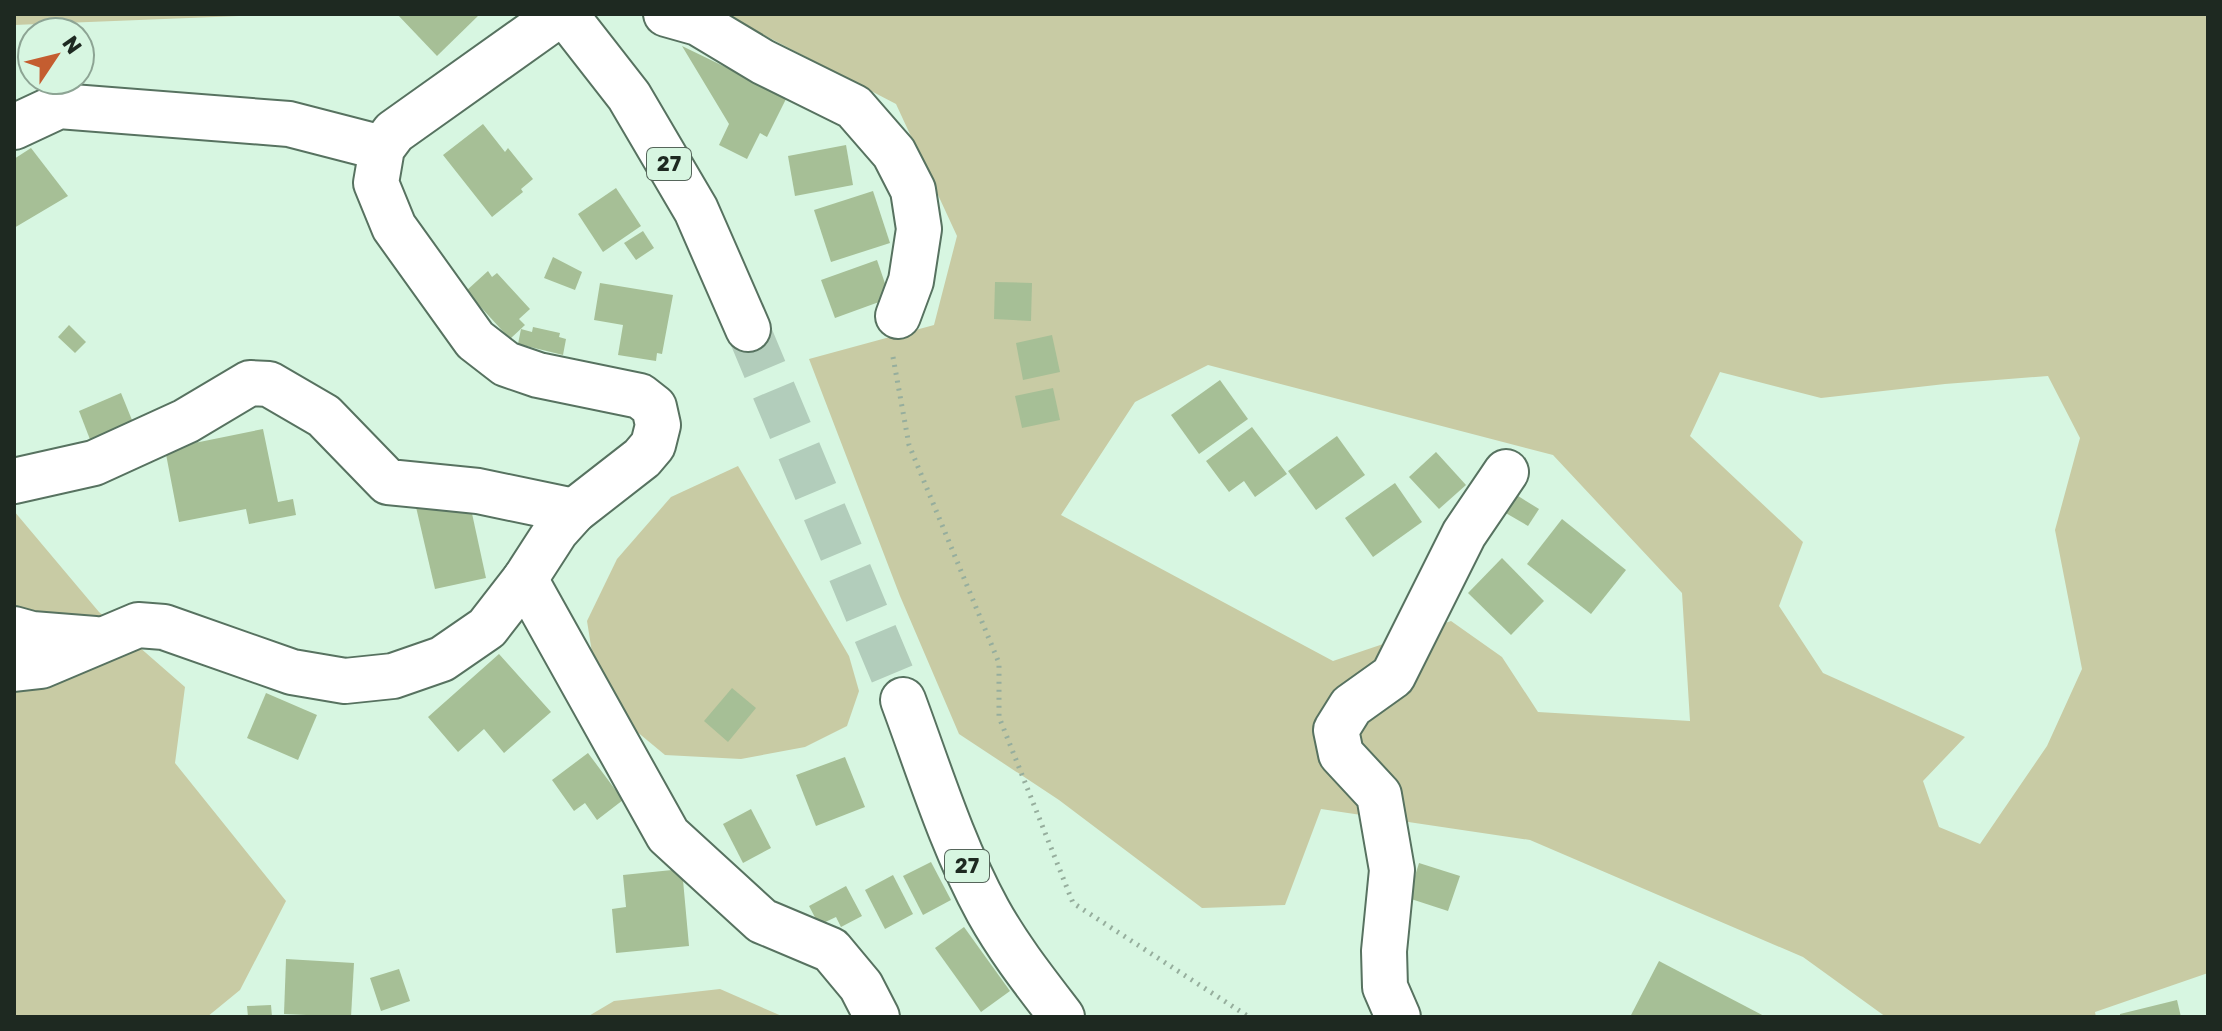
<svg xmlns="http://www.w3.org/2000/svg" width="2222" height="1031" font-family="Rubik,sans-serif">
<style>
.green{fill:#c8cba4;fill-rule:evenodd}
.building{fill:#a6bf96}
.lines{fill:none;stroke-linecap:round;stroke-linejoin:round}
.major-tunnel{stroke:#b2cdbb;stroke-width:44;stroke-dasharray:44 22;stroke-linecap:butt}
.minor-casing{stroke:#577260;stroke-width:48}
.major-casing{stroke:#577260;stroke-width:48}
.path{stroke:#96ae9d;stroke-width:5;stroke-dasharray:2 6;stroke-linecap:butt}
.minor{stroke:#fff;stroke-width:44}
.major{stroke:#fff;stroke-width:44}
.labels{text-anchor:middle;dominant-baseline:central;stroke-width:6;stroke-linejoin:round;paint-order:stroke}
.shield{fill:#d7f6e1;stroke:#56665b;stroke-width:2}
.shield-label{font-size:20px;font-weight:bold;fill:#1e2921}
</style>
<rect width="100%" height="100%" fill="#d7f6e1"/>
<!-- green -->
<g class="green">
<path d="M14,14H237L239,16L14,25Z"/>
<path d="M724,14H2208V973L2095,1012L2096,1017H1886L1803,957L1530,840L1321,809L1285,905L1202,908L1059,800L959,734L900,596L809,359L934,325L957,236L896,104ZM1208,365L1553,455L1682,593L1690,721L1538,712L1502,657L1451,621L1333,661L1061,515L1135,402ZM1720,372L1821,398L1945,384L2048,376L2080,438L2055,530L2082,669L2047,746L1980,844L1939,827L1923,781L1965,737L1823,673L1779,606L1803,542L1690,436Z"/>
<path d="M738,466L849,656L859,691L847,726L805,747L741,759L665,755L606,706L594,665L587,621L617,559L671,497Z"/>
<path d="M14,511L99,612L185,687L175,763L286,901L240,990L207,1017H14Z"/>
<path d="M720,989L784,1017H587L614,1001Z"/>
</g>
<!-- building -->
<g class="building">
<path d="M397,14H480L437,56Z"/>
<path d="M682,46L787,97L767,137L760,133L747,159L719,145L729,124Z"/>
<path d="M483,124L505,152L508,148L533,179L521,189L523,192L492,217L443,155Z"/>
<path d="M846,145L853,185L795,196L788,156Z"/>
<path d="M31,148L68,196L14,228V159Z"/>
<path d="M616,188L641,226L603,252L578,214Z"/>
<path d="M873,191L890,243L831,262L814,210Z"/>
<path d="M643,231L654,248L636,260L624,243Z"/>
<path d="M553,257L582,272L575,290L544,278Z"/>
<path d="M877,260L890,298L835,318L821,280Z"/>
<path d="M488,271L492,277L497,273L530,309L519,319L525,325L510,339L466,291Z"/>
<path d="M995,282L1032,283L1031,321L994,319Z"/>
<path d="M600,283L673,295L662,354L657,353L656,361L618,355L623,325L594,320Z"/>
<path d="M69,325L86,342L75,353L58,337Z"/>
<path d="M533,327L560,333L559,337L566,339L563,355L518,344L521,329L532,332Z"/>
<path d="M1052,335L1060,372L1023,380L1016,343Z"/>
<path d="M1220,380L1248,419L1199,454L1171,415Z"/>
<path d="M1053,388L1060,420L1022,428L1015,396Z"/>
<path d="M121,393L134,425L91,442L79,411Z"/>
<path d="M1252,427L1287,474L1255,497L1244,481L1229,492L1206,461Z"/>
<path d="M263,429L278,502L293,499L296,515L249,524L246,509L179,522L165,449Z"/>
<path d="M1337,436L1365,475L1316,510L1288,471Z"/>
<path d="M1436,452L1466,485L1439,509L1409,477Z"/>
<path d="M1395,483L1422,522L1373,557L1345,518Z"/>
<path d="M1515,494L1539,509L1528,526L1504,512Z"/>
<path d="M468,495L486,578L435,589L416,507Z"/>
<path d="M1562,519L1626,570L1591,614L1527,564Z"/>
<path d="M1502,558L1544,601L1511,635L1468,593Z"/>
<path d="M499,654L551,712L504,753L484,729L458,752L428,717Z"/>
<path d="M732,688L756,708L728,742L704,721Z"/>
<path d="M266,693L317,715L298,760L247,738Z"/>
<path d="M588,753L623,800L597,820L585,803L574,811L552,780Z"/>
<path d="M845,757L865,807L816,826L796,775Z"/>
<path d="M751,809L771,848L743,863L723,824Z"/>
<path d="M931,862L951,900L923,915L903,876Z"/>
<path d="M1419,863L1460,876L1448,911L1408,898Z"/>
<path d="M682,869L689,946L616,953L612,909L626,907L623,875Z"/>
<path d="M893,875L913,914L885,929L865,890Z"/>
<path d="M846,886L862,916L841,927L836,917L819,925L809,906Z"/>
<path d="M964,927L1010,991L981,1012L935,948Z"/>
<path d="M286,959L354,963L351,1017L284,1014Z"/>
<path d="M1659,961L1766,1017H1630Z"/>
<path d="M399,969L410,1001L381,1011L370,978Z"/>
<path d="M2177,1000L2181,1017H2120V1014Z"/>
<path d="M271,1005L272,1017H248L247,1006Z"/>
</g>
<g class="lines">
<!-- major-tunnel -->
<path class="major-tunnel" d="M748,329L903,700"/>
<!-- minor casing -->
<g class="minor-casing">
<g id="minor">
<path d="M666,14L698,23L763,62L854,107L894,153L913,190L919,229L911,281L898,316"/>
<path d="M14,127L59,106L289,124L382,148"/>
<path d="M14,481L94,463L186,421L250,383L269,384L324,416L388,482L478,491L574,511"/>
<path d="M525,579L668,835L762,921L831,950L861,986L877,1017"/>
<path d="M14,629L32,634L95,639"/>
<path d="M14,669L41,666L138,625L164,627L292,672L345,681L393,676L442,659L487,628L525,579L556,531L574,511L642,458L653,445L658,425L654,407L640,396L538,375L506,364L475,340L394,227L376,183L382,148L394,132L560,14"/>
<path d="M1398,1017L1385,987L1384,951L1392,870L1379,795L1341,754L1336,730L1351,706L1393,676L1464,534L1506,472"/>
</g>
</g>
<!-- major casing -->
<g class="major-casing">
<g id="major">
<path d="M565,14L629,96L696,210L748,329"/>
<path d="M903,700C929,770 952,845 988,911C1009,949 1036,983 1062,1017"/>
</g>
</g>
<!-- path -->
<path class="path" d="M893,357L909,445L999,663V717L1073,903L1249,1017"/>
<!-- minor -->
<use href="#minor" class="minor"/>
<!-- major -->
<use href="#major" class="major"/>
</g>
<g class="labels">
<!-- shield labels -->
<g class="shield">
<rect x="647" y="148" width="44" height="32" rx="6"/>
<rect x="945" y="850" width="44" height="32" rx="6"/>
</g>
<g class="shield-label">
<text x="669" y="164">27</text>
<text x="967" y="866">27</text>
</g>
</g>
<!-- border -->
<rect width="2222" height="1031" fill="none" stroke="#1e2921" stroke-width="32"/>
<!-- north arrow -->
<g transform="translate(56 56) rotate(55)"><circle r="38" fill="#d7f6e1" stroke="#8da494" stroke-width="2"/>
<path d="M0-6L14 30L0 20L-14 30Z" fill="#c45d30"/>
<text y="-12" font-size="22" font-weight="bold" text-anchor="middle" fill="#1e2921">N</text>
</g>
</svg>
